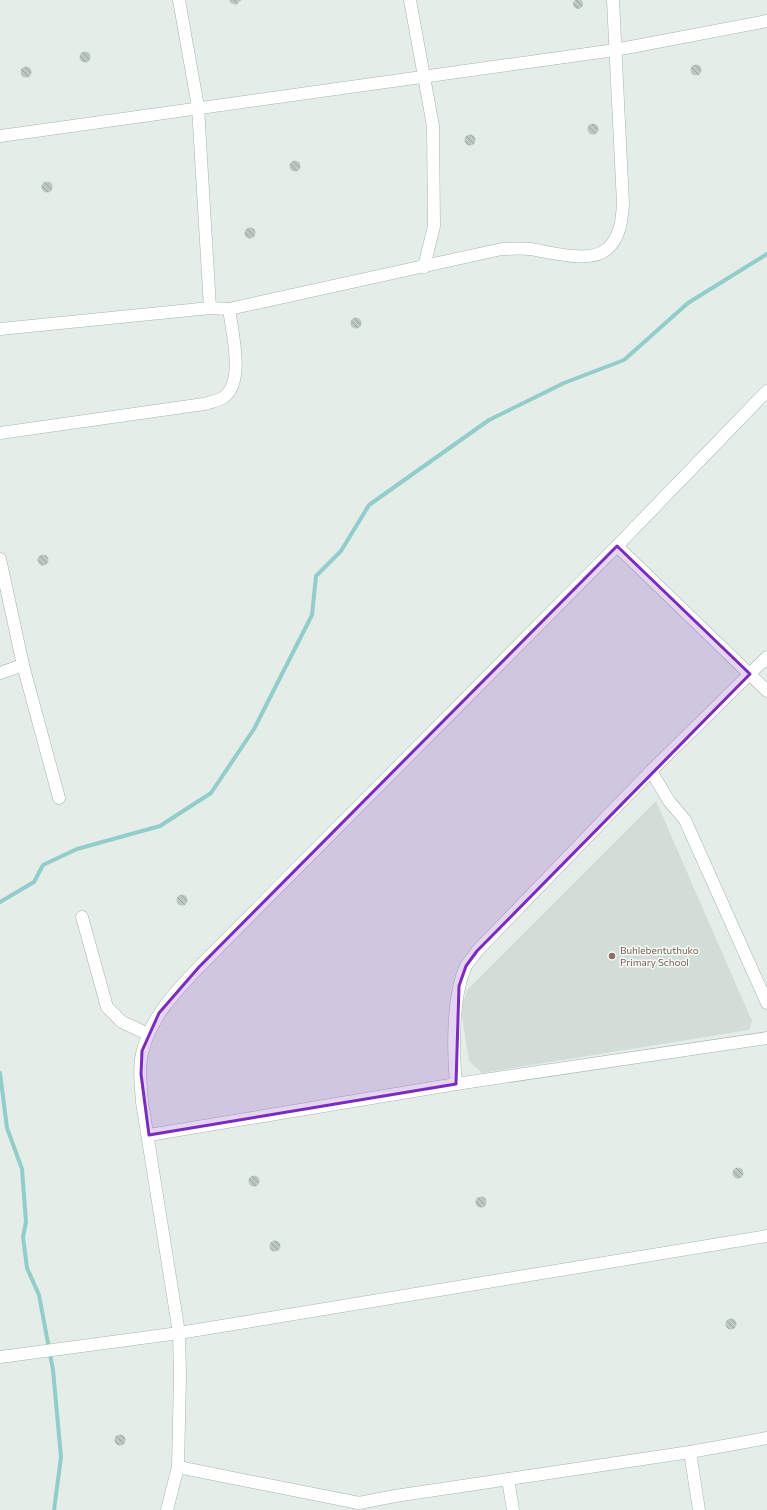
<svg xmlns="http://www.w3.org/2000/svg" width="767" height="1510" font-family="Commissioner,sans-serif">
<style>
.built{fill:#d3ddd7}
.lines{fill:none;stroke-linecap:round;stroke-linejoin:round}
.stream{stroke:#93cdcb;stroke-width:4}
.building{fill:url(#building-back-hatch)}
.street-casing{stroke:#a8b5ae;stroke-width:13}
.secondary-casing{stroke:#a4b8ae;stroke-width:13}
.street{stroke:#fff;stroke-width:12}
.secondary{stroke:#fff;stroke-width:12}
.marked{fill:#7b2cbf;fill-opacity:0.2;stroke:#7b2cbf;stroke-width:3;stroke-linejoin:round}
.education-dot{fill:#8d6e63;stroke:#f6faf7;stroke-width:1.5}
.labels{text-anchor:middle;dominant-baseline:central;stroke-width:3;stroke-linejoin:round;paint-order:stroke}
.education-label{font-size:10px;fill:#785e54;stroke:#f6faf7;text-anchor:start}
</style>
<defs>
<pattern id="building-back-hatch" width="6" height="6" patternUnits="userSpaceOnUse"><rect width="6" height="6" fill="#bbc8c1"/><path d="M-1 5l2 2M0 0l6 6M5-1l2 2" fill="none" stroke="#98a49d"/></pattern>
</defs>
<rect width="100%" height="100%" fill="#e5ede8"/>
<!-- built -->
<path class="built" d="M656,801L752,1021L749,1030L482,1073L469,1061L461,1009L467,990Z"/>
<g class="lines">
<!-- stream -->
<g class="stream">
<path d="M0,902L34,882L43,865L77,849L160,826L211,793L254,729L312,615L316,576L341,551L369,505L489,420L564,383L624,360L688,303L767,254"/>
<path d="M0,1073L7,1128L22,1169L26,1222L23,1237L27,1268L39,1295L53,1370L61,1457L54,1510"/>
</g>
</g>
<!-- building -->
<g class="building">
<circle cx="578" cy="4" r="5"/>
<path d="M229,0H241L236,5L231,3Z"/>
<circle cx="85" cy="57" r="5.5"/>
<circle cx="696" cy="70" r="5.5"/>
<circle cx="26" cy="72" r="5.5"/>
<circle cx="593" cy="129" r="5.5"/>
<circle cx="470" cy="140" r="5.5"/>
<circle cx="295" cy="166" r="5.5"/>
<circle cx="47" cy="187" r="5.5"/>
<circle cx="250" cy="233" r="5.5"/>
<circle cx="356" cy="323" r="5.5"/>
<circle cx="43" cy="560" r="5.5"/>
<circle cx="182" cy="900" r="5.5"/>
<circle cx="738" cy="1173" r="5.5"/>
<circle cx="254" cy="1181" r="5.5"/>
<circle cx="481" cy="1202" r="5.5"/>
<circle cx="275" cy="1246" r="5.5"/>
<circle cx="731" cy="1324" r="5.5"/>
<circle cx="120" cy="1440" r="5.5"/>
</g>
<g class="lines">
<!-- street casing -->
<g class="street-casing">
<g id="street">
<path d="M179,0L198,107L210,308"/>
<path d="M410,0L433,126L434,226L424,267"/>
<path d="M0,136L615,50L767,21"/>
<path d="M0,329L210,308L229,309L502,249C511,249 521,248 530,249C550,252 591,264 607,249C620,238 622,220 623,204L613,0"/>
<path d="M0,433L204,404C210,402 219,401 224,397C245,381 232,332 229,309"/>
<path d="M617,546L767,691"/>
<path d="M0,559L23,665L0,673"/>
<path d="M23,665L59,798"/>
<path d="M651,771L669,801L685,820L767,1003"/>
<path d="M82,917L107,1007L122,1022L148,1034"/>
<path d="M456,1084C453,1052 452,995 466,966C469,961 474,956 477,951L651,771L767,657"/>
<path d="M149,1135L456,1084L767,1038"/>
<path d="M690,1452L699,1510"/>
<path d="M178,1467L359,1503L395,1496L690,1452L767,1438"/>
<path d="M508,1479L513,1510"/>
<path d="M167,1510L178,1467L180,1376L179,1333L142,1102C141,1085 138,1066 143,1050C151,1017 176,991 199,967L617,546L767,391"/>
</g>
</g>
<!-- secondary casing -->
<g class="secondary-casing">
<path id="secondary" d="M0,1357L179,1333L767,1236"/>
</g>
<!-- street -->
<use href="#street" class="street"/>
<!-- secondary -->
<use href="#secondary" class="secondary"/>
</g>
<!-- marked area -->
<path class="marked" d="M617,546L750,674L477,951L466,966L459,986L456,1084L149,1135L141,1074L142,1051L159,1013L199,967Z"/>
<!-- markers -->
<circle class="education-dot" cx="612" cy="956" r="4"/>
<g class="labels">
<!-- education labels -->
<g class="education-label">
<text x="620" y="950">Buhlebentuthuko<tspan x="620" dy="12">Primary School</tspan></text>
</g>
</g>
</svg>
